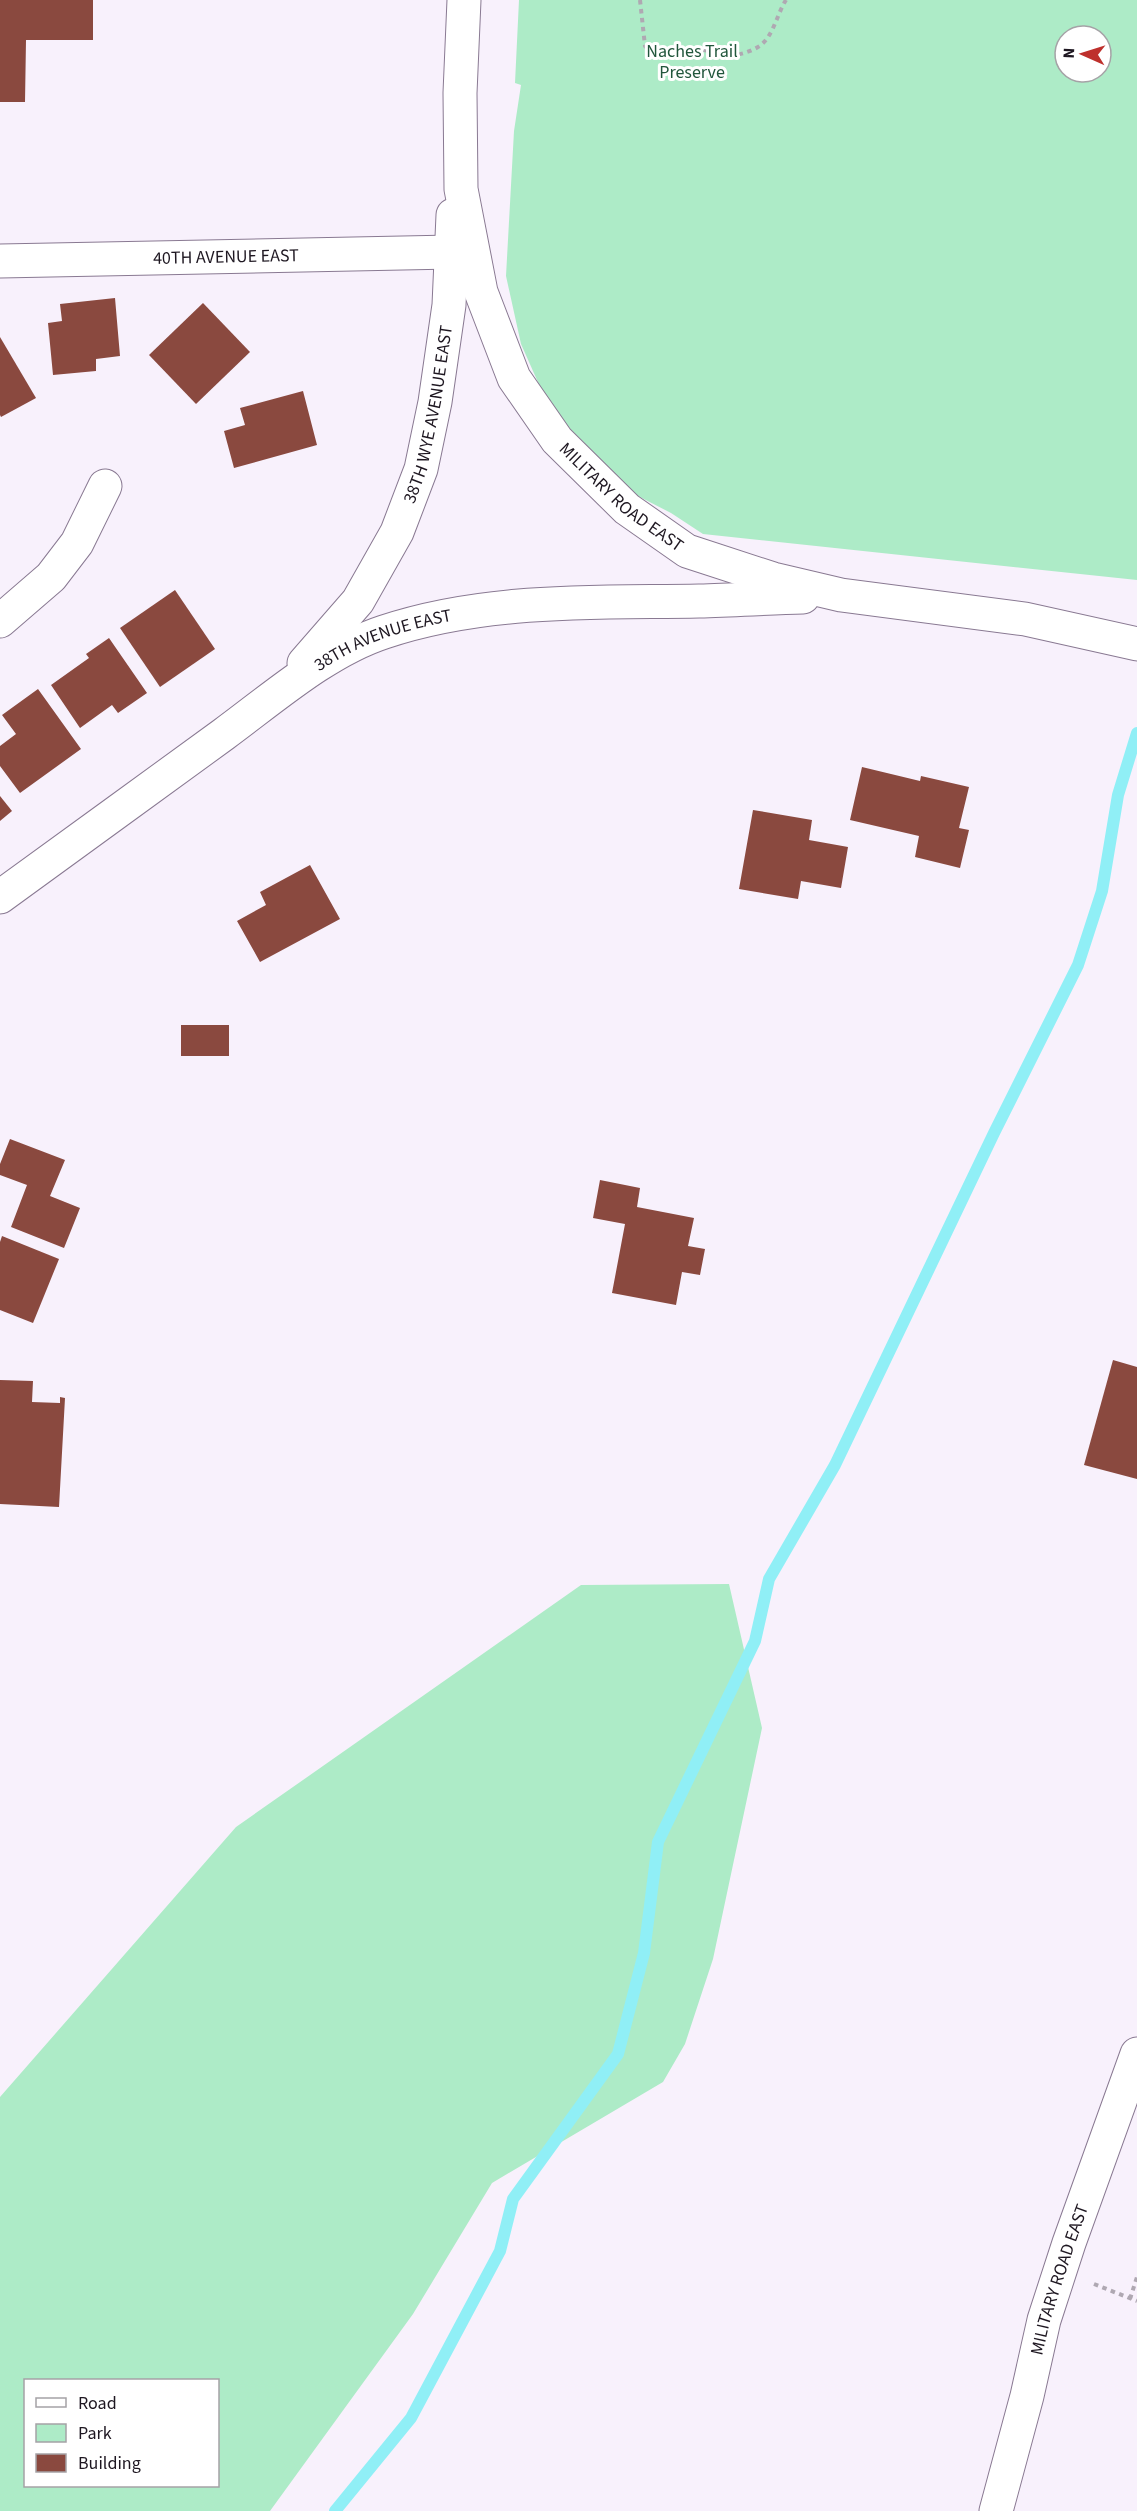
<svg xmlns="http://www.w3.org/2000/svg" width="1137" height="2511" font-family="'Source Sans 3',sans-serif">
<style>
.green{fill:#adebc7;fill-rule:evenodd}
.lines{fill:none;stroke-linecap:round;stroke-linejoin:round}
.stream{stroke:#90eff6;stroke-width:12}
.building{fill:#8a493f}
.street-casing{stroke:#897992;stroke-width:35}
.secondary-casing{stroke:#897992;stroke-width:35}
.path{stroke:#afa8b2;stroke-width:4;stroke-dasharray:4.5 4.5;stroke-linecap:butt}
.street{stroke:#fff;stroke-width:33}
.secondary{stroke:#fff;stroke-width:33}
.labels{text-anchor:middle;dominant-baseline:central;stroke-width:6;stroke-linejoin:round;paint-order:stroke}
.park-label{font-size:18px;fill:#21563c;stroke:#fff}
.street-label{font-size:18px;fill:#1e1721;stroke:#fff}
</style>
<rect width="100%" height="100%" fill="#f8f1fc"/>
<!-- green -->
<g class="green">
<path d="M519,0H1137V580L703,534L671,513L634,494L589,452L545,398L521,344L506,276L514,131L521,85L515,83ZM1065,36H1101V72H1065Z"/>
<path d="M729,1584L762,1728L713,1959L685,2044L663,2082L492,2183L413,2314L270,2511H0V2097L236,1827L581,1585ZM26,2380H218V2486H26Z"/>
</g>
<g class="lines">
<!-- stream -->
<path class="stream" d="M335,2511L411,2418L500,2251L513,2199L618,2054L644,1953L658,1842L755,1641L769,1579L835,1465L994,1133L1078,965L1102,891L1118,795L1137,733"/>
</g>
<!-- building -->
<g class="building">
<path d="M0,0H93V40H26L25,102H0Z"/>
<path d="M115,298L120,356L96,359V371L53,375L48,323L62,321L60,304Z"/>
<path d="M203,303L250,352L196,404L149,355Z"/>
<path d="M0,337L36,398L1,417L0,415Z"/>
<path d="M303,391L317,445L234,468L224,431L245,425L240,408Z"/>
<path d="M175,590L215,649L160,687L120,628Z"/>
<path d="M109,638L147,693L118,713L112,705L80,728L51,685L89,658L86,654Z"/>
<path d="M38,689L81,749L20,793L0,766V746L16,734L2,715Z"/>
<path d="M862,767L920,781L921,776L969,787L959,828L969,830L960,868L915,857L919,836L850,820Z"/>
<path d="M0,796L12,811L0,821Z"/>
<path d="M753,810L812,820L809,840L848,847L841,888L801,881L798,899L739,889Z"/>
<path d="M310,865L340,919L260,962L237,921L266,905L260,892Z"/>
<rect x="181" y="1025" width="48" height="31"/>
<path d="M10,1139L65,1160L50,1196L80,1208L64,1248L11,1227L27,1185L0,1175V1164Z"/>
<path d="M600,1180L640,1188L637,1207L694,1218L688,1246L705,1249L700,1275L682,1272L676,1305L612,1293L625,1224L593,1218Z"/>
<path d="M2,1236L59,1259L33,1323L0,1310V1242Z"/>
<path d="M1113,1360L1137,1367V1479L1084,1465Z"/>
<path d="M0,1380L33,1381L32,1402L60,1403V1397L65,1398L59,1507L0,1504Z"/>
</g>
<g class="lines">
<!-- street casing -->
<g class="street-casing">
<g id="street">
<path id="s1" d="M0,261L452,252"/>
<path d="M0,621L51,577L77,543L105,486"/>
</g>
</g>
<!-- secondary casing -->
<g class="secondary-casing">
<g id="secondary">
<path id="s2" d="M464,0L460,93L461,189L481,292L514,378L557,440L627,509L687,551L773,579L841,595L1025,619L1137,644"/>
<path id="s3" d="M304,663L358,601L397,532L421,469L435,402L449,305L453,215"/>
<path id="s4" d="M0,897C75,843 149,788 224,734C273,698 326,651 384,632C486,598 594,603 699,601C734,600 769,598 803,597"/>
<path id="s5" d="M996,2511L1027,2396L1044,2320L1069,2243L1137,2054"/>
</g>
</g>
<!-- path -->
<g class="path">
<path d="M640,0L645,46C665,66 679,49 702,50C708,50 714,54 720,55C733,57 750,53 761,45C774,34 777,14 786,0"/>
<path d="M1094,2284L1137,2301"/>
<path d="M1130,2299L1137,2277"/>
</g>
<!-- street -->
<use href="#street" class="street"/>
<!-- secondary -->
<use href="#secondary" class="secondary"/>
</g>
<g class="labels">
<!-- park labels -->
<g class="park-label">
<text x="692" y="51">Naches Trail<tspan x="692" dy="21">Preserve</tspan></text>
</g>
<!-- street labels -->
<g class="street-label">
<text stroke="none"><textPath href="#s1" startOffset="226">40TH AVENUE EAST</textPath></text>
<text stroke="none"><textPath href="#s3" startOffset="284">38TH WYE AVENUE EAST</textPath></text>
<text stroke="none"><textPath href="#s2" startOffset="548">MILITARY ROAD EAST</textPath></text>
<text stroke="none"><textPath href="#s4" startOffset="464">38TH AVENUE EAST</textPath></text>
<text stroke="none"><textPath href="#s5" startOffset="240">MILITARY ROAD EAST</textPath></text>
</g>
</g>
<!-- legend -->
<rect x="24" y="2379" width="195" height="108" fill="#ffffff" stroke="#a5a2a6" stroke-width="1.5"/>
<rect x="36" y="2398" width="30" height="9" fill="#ffffff" stroke="#a5a2a6" stroke-width="1.5"/>
<text x="78" y="2409" font-size="18" fill="#1e1721">Road</text>
<rect x="36" y="2424" width="30" height="18" fill="#adebc7" stroke="#a5a2a6" stroke-width="1.5"/>
<text x="78" y="2439" font-size="18" fill="#1e1721">Park</text>
<rect x="36" y="2454" width="30" height="18" fill="#8a493f" stroke="#a5a2a6" stroke-width="1.5"/>
<text x="78" y="2469" font-size="18" fill="#1e1721">Building</text>
<!-- north arrow -->
<g transform="translate(1083 54) rotate(273)"><circle r="28" fill="#ffffff" stroke="#a5a2a6" stroke-width="1.5"/>
<path d="M0-4.5L10 22L0 15L-10 22Z" fill="#be302c"/>
<text y="-9" font-size="16" font-weight="bold" text-anchor="middle" fill="#1e1721">N</text>
</g>
</svg>
